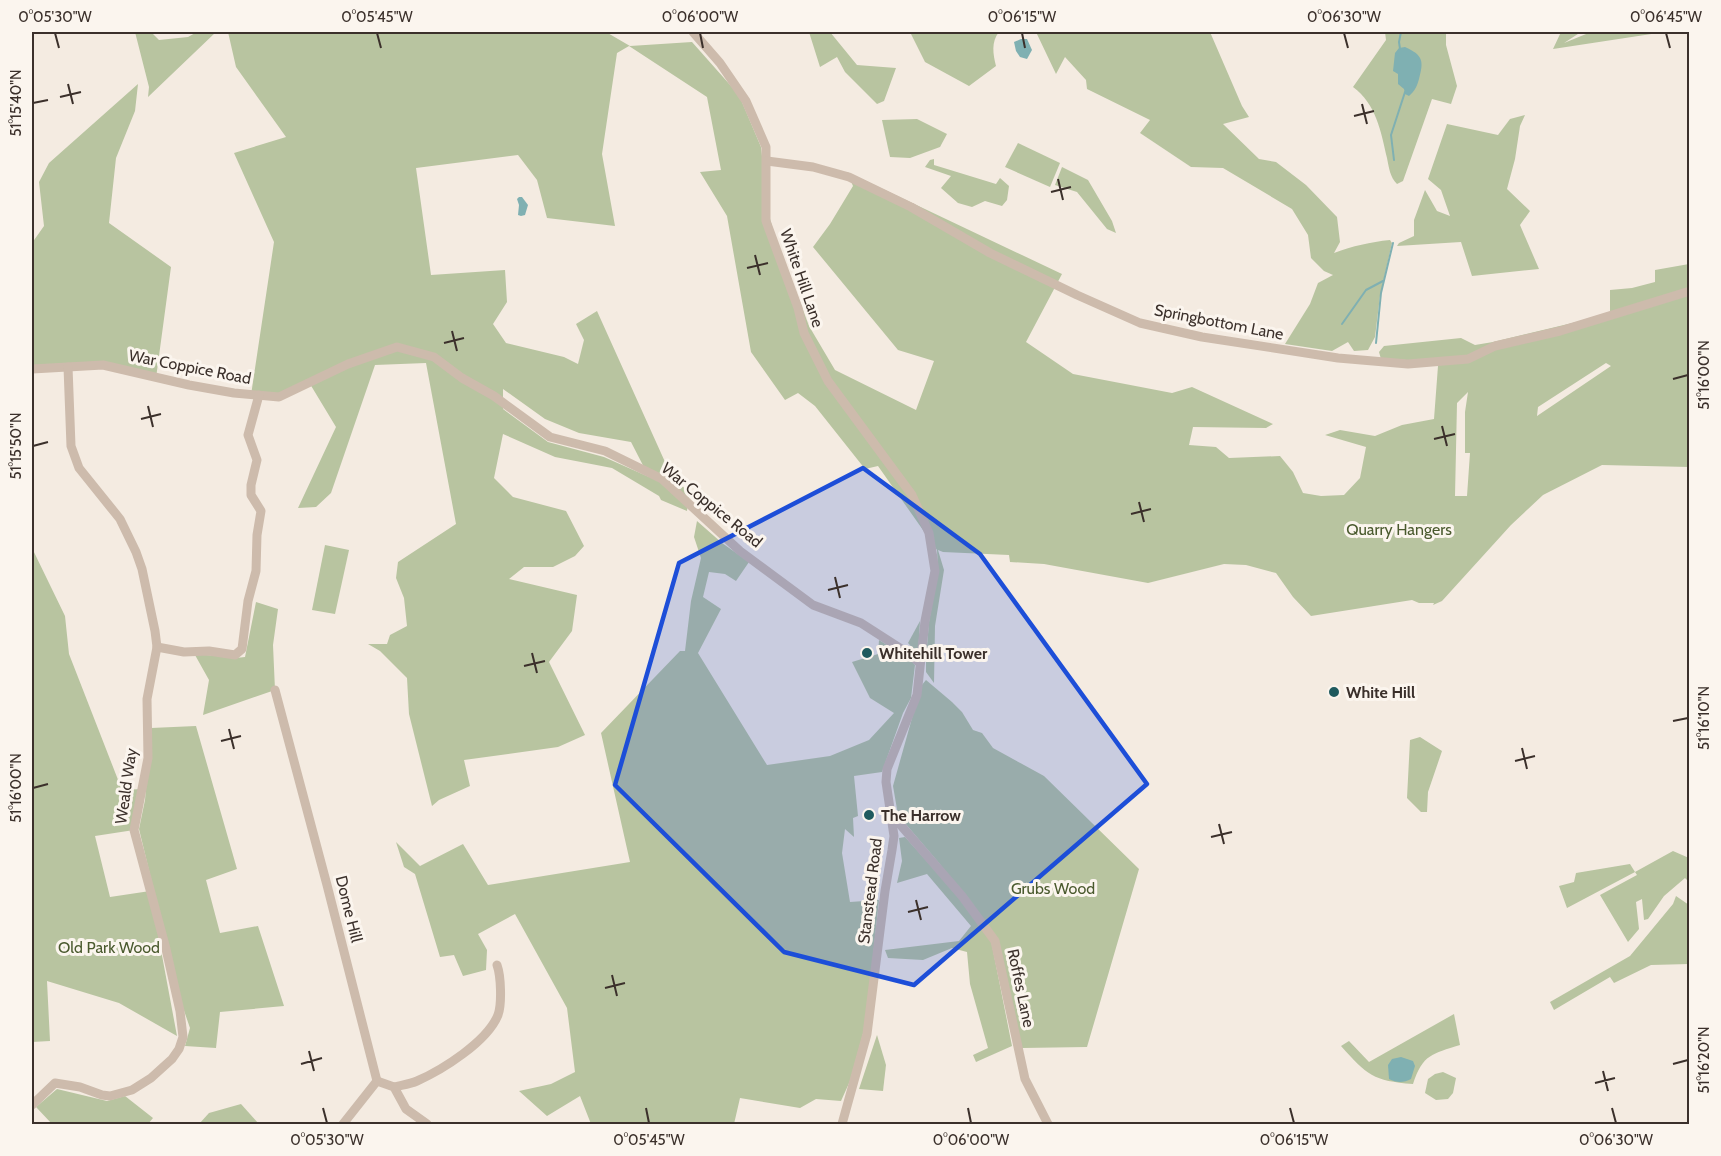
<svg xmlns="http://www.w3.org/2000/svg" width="1721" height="1156" font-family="Cabin,sans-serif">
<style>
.green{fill:#b8c4a0;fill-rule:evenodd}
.water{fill:#7fb0b2}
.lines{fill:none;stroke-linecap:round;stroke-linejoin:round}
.stream{stroke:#7fb0b2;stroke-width:2}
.minor{stroke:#cdbbac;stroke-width:9}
.marked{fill:#1d4ed8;fill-opacity:0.2;stroke:#1d4ed8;stroke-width:4.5;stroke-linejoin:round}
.ticks{fill:none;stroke:#3b302b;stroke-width:2}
.poi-dot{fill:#1f5a5e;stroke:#fbf5ee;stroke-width:2}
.labels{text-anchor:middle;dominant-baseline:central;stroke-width:6;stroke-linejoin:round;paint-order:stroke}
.street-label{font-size:16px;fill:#3b302b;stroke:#fbf5ee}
.park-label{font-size:16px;fill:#4a5a2e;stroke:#fbf5ee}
.poi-label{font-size:16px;font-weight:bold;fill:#3b302b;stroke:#fbf5ee;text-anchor:start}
.neatline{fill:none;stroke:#3b302b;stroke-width:2}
.ticks-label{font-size:15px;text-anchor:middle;fill:#3b302b}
</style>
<rect width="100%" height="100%" fill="#f4ebe1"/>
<!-- green -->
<g class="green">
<path d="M135,32H151L159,40L188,37L197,32H216L148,97L149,87Z"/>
<path d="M228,32H606L630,46L692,42L739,95L761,147L768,211L773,230L809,326L835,370L916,410L934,361L898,350L813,247L830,224L853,186L847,172L1062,274L1026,342L1073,374L1172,393L1192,387L1273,424L1266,428L1193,427L1189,445L1216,447L1229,458L1280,456L1293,472L1303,493L1321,496L1344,495L1360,478L1366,447L1325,435L1340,430L1375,436L1402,425L1434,419L1438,366H1383L1379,352L1384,346L1461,338L1475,345L1493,342L1610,314V290L1632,288L1655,282V270L1689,264V467L1602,465L1543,495L1511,525L1442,601L1433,605L1434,603H1419L1412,600L1311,616L1293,597L1276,573L1246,565L1224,564L1148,583L1044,564L1010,562L1009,555L943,552L938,550L944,570L935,626L934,683L926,672V658L929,622L938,571L937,550L878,466L865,469L815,406L798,393L785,400L751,352L727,216L700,172L721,170L707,97L629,46L617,53L602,154L615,226L547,218L537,180L518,155L416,168L431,275L505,270L507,302L493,324L506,343L564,357L578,364L584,340L576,324L597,311L670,473L689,493L687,511L661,500L659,496L612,468L555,457L503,434L494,478L513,497L566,511L584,546L575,556L553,567H524L509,579L577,595L572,631L549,662L585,735L558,747L464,760L470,786L439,800L432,806L409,714L407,678L380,651L368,644H387L390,635L407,626L404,598L396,578L398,562L456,524L426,363L375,365L331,493L316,507L298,508L336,427L310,384L279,397L251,395L274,242L234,153L286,137L236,67ZM1606,363L1611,366L1537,416L1538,407ZM503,389L545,419L579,433L631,442L649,477L604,457L548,442L503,409ZM1468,392L1465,412V453H1470L1467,496H1455L1457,403Z"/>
<path d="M809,32H830L857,65L896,68L884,101L877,104L845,72L837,57L820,67Z"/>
<path d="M910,32H999C991,42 993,54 996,66L969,86L925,62Z"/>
<path d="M1036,32H1210L1242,106L1249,117L1223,124L1259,159L1276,162L1306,185L1337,217L1340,242L1334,253C1353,246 1370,242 1390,240L1392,243L1380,296L1375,337L1368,350L1354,351L1348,342L1332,351L1285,344L1310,304L1318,283L1333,275L1324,271L1311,258L1308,235L1292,209L1223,168L1191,167L1140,133L1150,120L1087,89L1086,80L1065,57L1056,74Z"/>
<path d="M1385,32H1446V45L1457,86L1451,104L1432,99L1403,181L1397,184C1390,177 1389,168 1387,158C1381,131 1376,104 1353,87L1386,40Z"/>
<path d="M1561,32H1581L1564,43L1591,32H1690L1658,33L1553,49Z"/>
<path d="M138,84L135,111L116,158L109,223L171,267L156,378L103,365L32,369V243L44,226L39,182L49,163Z"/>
<path d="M1525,115L1520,126L1515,159L1507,189L1530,211L1520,225L1539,269L1472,276L1461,242L1397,246L1399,243L1414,236V220L1425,190L1437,211L1450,216L1441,190L1428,179L1447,124L1498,135L1510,119Z"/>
<path d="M917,119L947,134L940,147L910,158L890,157L882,120Z"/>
<path d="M1018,143L1060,163L1050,187L1005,167Z"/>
<path d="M934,159V165L996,184L1000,178L1009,186L1007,200L1002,206L985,201L972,207L958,203L941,188L951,176L925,167L930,160Z"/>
<path d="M1062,167L1088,180L1112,221L1116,233L1107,229L1077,192L1055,185Z"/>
<path d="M697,521L722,543L749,562L736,581L725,574L709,572L703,597L721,609L698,653L767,765L830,756L869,740L894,713L870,698L852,662L878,654L879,640L911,660L915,665L911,698L903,713L882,772L854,776L858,816L853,818L854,837L845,829L842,853L850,902L879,900L866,1023L850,1081L841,1101L816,1099L800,1108L740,1098L734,1124H591L580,1096L547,1116L519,1091L551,1084L575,1072L567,1008L515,914L478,934L487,950L486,970L463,976L454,955L440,957L415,874L404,867L396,842L420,866L463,844L488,885L630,862L601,733L680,651H685L691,601L701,558L694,537Z"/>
<path d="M325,545L349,550L335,614L312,610Z"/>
<path d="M32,548L65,616L69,654L122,790L142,789L134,830L95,836L110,897L150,891L177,1036L119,1003L47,981L50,1041L32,1042Z"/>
<path d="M256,602L278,609L273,645L275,690L203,715L209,680L195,655C212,653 228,660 245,657Z"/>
<path d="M920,621L918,654L908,643Z"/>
<path d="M926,680L952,702L962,712L973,730L982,733L993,748L1044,776L1139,869L1087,1047L1022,1048L998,939L939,863L898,815L893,786L921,686Z"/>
<path d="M196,726L237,869L206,880L220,933L258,926L284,1006L220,1012L216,1048L185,1046L190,1028L180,999L139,829L145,800L151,728Z"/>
<path d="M1420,737L1442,751L1428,792L1427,812H1421L1407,798L1410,740Z"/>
<path d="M905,837L961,899L991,940L1012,1046L976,1062L973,1055L988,1048L970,984L967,952L952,948L923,960L888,958L885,950L959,941L971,926L927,874L897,883L902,861L899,838Z"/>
<path d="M1673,851L1689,858V882L1685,878L1664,896L1648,919L1644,920L1642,899L1636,902L1639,929L1628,942L1600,895L1637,875L1635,872L1567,908L1559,886L1574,882L1576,873L1630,864L1635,872Z"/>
<path d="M1676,896L1689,905V964L1651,965L1614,983L1610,977L1554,1010L1550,1002L1630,956L1673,904Z"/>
<path d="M1454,1014L1460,1045C1432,1054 1423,1054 1413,1084C1373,1081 1367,1075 1341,1046L1349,1041L1369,1062Z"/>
<path d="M877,1035L886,1065L883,1091L859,1089Z"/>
<path d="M1443,1072L1456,1078L1453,1093L1448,1099L1436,1100L1425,1093L1428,1079L1435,1074Z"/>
<path d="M57,1089L107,1101L125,1096L153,1118L148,1124H52L36,1107Z"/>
<path d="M241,1104L259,1124H199L209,1113Z"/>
</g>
<!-- water -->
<g class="water">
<path d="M1021,39H1027L1032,50L1027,59L1020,57L1016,51L1014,42Z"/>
<path d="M1405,47C1423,55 1424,61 1419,79C1417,86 1415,91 1409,96L1405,94L1404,89L1398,84V74L1393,71L1395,53L1399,48Z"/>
<path d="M519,197H522L528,205L525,215L521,216L518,215L519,205L517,199Z"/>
<path d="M1401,1057L1413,1061L1415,1066L1411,1079C1404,1083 1396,1083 1389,1079L1388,1065L1392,1059Z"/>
</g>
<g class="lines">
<!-- stream -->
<g class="stream">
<path d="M1400,49L1399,42L1401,32"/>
<path d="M1394,160L1391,135L1405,92"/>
<path d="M1342,324L1366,290L1383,281"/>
<path d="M1376,343L1381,293L1393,243"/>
</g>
<!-- minor -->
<g class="minor">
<path d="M693,32L720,63L746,101L766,147V221L798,308L804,333L828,381L912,495L929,533L935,571L925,621L917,695L887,769L886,782L894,836L892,850L885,891L867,1034L842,1124"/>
<path d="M767,161L813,167L849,177L911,207L990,253L1077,295L1140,323L1202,337L1338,358L1408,364L1468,359L1495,346L1560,331L1690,291"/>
<path d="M32,369L103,365L189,385L234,393L279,397L348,364L397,347L434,357L462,378L494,396L550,437L605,451L662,479L740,551L813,605L861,623L903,650L920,663"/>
<path d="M157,647L184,652L209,651L235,655L242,649L248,601L256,571L257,535L261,511L251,495V485L257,460L248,435L259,395"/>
<path d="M275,690L327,885L377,1081L343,1124"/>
<path d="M891,820L898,822L962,896L995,941L1025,1079L1048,1124"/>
<path d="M377,1081L394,1087L406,1109L427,1124"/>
<path d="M394,1087C402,1085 410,1084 417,1081C442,1070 487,1042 498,1015C502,1004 501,976 497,965"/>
<path d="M32,1105L55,1083L80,1087L102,1095L110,1096L132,1090L151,1078L172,1059L179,1049L183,1037L180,1011L166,949L134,830L148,758L147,699L157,647L155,631L142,569L136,552L120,519L79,468L71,446L68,367"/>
</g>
</g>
<!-- marked area -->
<path class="marked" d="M863,468L980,554L1147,784L914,985L784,952L615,785L679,563Z"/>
<!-- ticks -->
<path class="ticks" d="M55,33L59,48M377,33L381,48M700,33L703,48M1022,33L1025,48M1344,33L1348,48M1666,33L1670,48M68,84L73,104M60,97L81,92M33,103L48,100M1362,104L1367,124M1354,116L1374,111M1058,179L1063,200M1051,192L1071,187M755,255L760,275M747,268L768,263M452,331L457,351M444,343L464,338M1673,379L1688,375M148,406L153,427M141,419L161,414M1442,426L1447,446M1434,439L1455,434M33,446L48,442M1139,502L1144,522M1131,514L1151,509M835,577L840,598M828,590L848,585M532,653L537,673M524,666L545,661M1673,721L1688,718M229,729L234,749M221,741L241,736M1522,748L1527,769M1515,761L1535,756M33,788L48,784M1219,824L1224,844M1211,837L1232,832M916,900L921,920M908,912L928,907M612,975L617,996M605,988L625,983M309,1051L314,1071M301,1064L322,1058M1673,1064L1688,1060M1603,1071L1608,1091M1595,1083L1615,1078M323,1108L327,1123M646,1108L649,1123M968,1108L971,1123M1290,1108L1294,1123M1612,1108L1616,1123"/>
<!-- markers -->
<g class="poi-dot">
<circle cx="867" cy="653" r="6"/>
<circle cx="1334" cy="692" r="6"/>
<circle cx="869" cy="815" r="6"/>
</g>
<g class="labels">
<!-- street labels -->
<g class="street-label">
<text transform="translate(802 278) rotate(71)">White Hill Lane</text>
<text transform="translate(1219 322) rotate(11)">Springbottom Lane</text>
<text transform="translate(190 367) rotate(11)">War Coppice Road</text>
<text transform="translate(712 505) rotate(39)">War Coppice Road</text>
<text transform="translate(126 786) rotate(-82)">Weald Way</text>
<text transform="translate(870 891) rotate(-83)">Stanstead Road</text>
<text transform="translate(349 909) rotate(76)">Dome Hill</text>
<text transform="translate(1021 988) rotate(78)">Roffes Lane</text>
</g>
<!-- park labels -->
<g class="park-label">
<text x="1399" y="529">Quarry Hangers</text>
<text x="1053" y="888">Grubs Wood</text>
<text x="109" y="947">Old Park Wood</text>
</g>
<!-- poi labels -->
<g class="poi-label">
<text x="879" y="653">Whitehill Tower</text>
<text x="1346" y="692">White Hill</text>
<text x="881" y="815">The Harrow</text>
</g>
</g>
<!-- border -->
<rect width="1721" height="1156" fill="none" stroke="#fbf5ee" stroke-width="66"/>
<rect x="33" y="33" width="1655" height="1090" class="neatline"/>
<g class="ticks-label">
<text x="55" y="22">0°05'30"W</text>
<text x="377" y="22">0°05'45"W</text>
<text x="700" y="22">0°06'00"W</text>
<text x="1022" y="22">0°06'15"W</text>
<text x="1344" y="22">0°06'30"W</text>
<text x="1666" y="22">0°06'45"W</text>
<text transform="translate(16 103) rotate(-90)" y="5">51°15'40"N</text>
<text transform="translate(1704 375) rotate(-90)" y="5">51°16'00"N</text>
<text transform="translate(16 446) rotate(-90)" y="5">51°15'50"N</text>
<text transform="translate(1704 718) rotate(-90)" y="5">51°16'10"N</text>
<text transform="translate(16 788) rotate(-90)" y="5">51°16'00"N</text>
<text transform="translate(1704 1060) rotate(-90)" y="5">51°16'20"N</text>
<text x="327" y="1145">0°05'30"W</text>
<text x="649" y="1145">0°05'45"W</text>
<text x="971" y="1145">0°06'00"W</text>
<text x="1294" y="1145">0°06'15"W</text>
<text x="1616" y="1145">0°06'30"W</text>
</g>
</svg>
